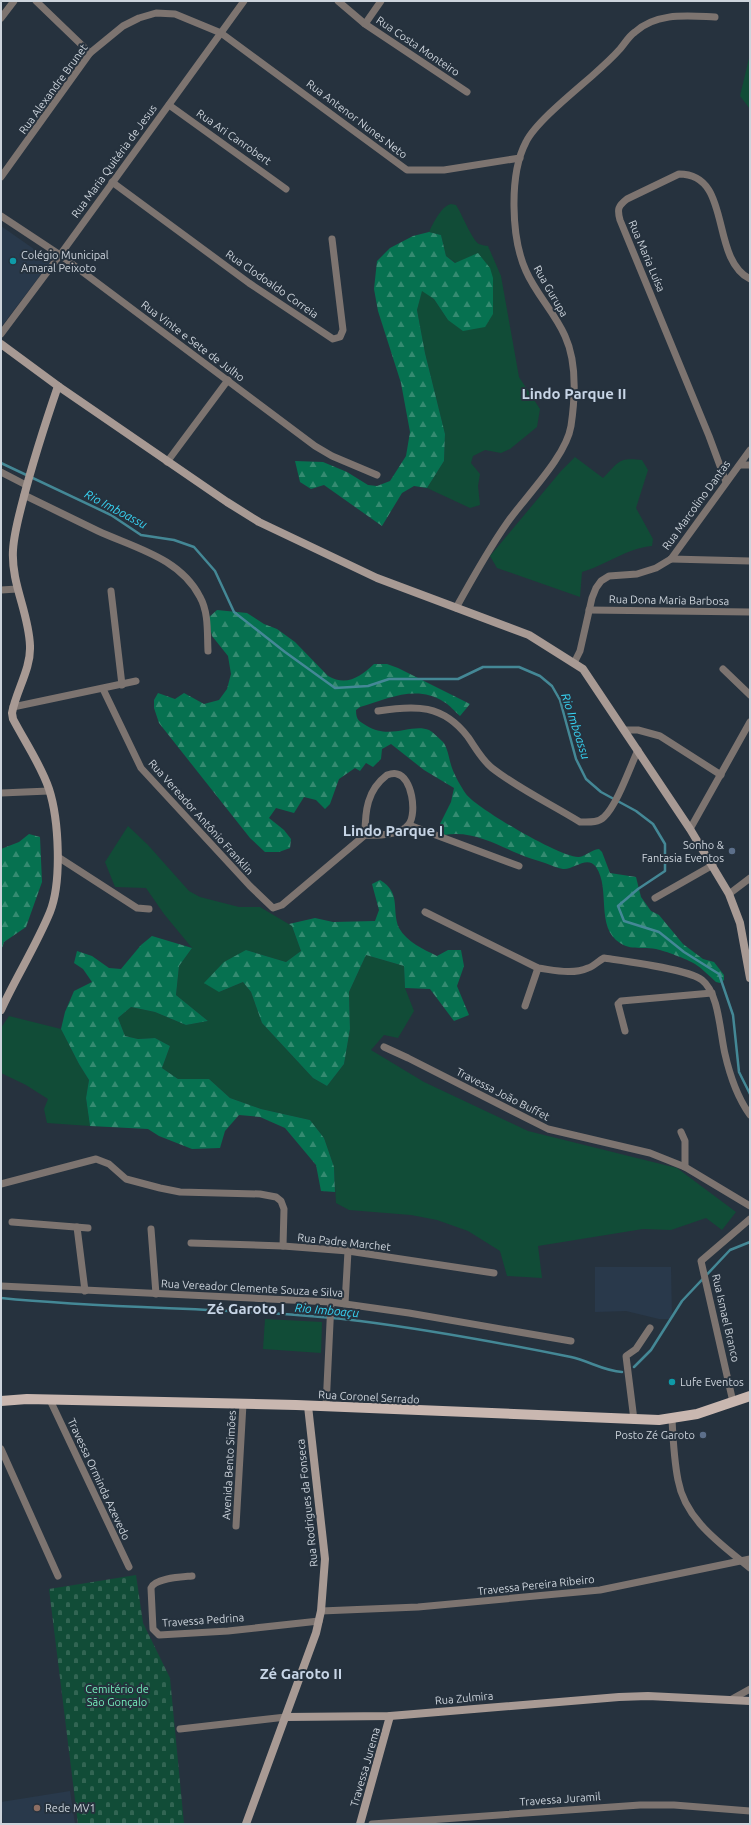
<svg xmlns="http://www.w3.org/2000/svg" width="751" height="1825" font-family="Ubuntu,sans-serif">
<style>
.built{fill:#29394b}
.green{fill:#114c37}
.forest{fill:url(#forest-firs)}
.cemetery{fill:url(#cemetery-stones)}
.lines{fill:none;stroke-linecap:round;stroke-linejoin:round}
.stream{stroke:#448896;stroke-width:2.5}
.street{stroke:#7d7470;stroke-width:7}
.secondary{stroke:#a89a94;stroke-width:8}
.primary{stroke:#c9b7b0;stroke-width:10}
.culture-dot{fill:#0f9aa8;stroke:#26323e;stroke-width:1.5}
.service-dot{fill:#5c6f8a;stroke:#26323e;stroke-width:1.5}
.education-dot{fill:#8d6e63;stroke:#26323e;stroke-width:1.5}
.labels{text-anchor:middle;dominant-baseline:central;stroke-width:4;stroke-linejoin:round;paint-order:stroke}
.street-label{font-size:11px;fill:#cdd4dc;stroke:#26323e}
.poi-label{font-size:11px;fill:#cdd4dc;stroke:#26323e;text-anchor:start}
.park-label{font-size:11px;fill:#76efbd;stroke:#26323e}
.water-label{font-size:12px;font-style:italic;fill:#37d5f5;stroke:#26323e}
.district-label{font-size:15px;font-weight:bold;fill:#c7d5e6;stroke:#26323e}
</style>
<defs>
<pattern id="forest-firs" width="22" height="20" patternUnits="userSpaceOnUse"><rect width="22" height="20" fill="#067150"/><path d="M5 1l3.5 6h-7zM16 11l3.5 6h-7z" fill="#358b71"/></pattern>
<pattern id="cemetery-stones" width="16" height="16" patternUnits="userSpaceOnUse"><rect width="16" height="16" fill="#114c37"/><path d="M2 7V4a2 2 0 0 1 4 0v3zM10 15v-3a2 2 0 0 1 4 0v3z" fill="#326553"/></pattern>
</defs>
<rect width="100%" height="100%" fill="#26323e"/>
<!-- built -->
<g class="built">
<path d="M1,226L51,261L1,327Z"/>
<path d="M595,1267H671L672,1319H659L626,1311L595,1312Z"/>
<path d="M70,1791L75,1824H3L1,1802Z"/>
</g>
<!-- green -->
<g class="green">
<path d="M750,54V109L740,96Z"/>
<path d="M451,204L456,205C462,214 472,240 479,244C482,245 486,246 488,246L501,276L519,377L540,409L537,427L510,449L501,453L485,450L473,456L471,463L480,474L478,486L480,505L470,508L427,488L444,461L445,434L425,353L417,310L422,290L434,299L448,320L478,254L456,263L446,256L441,235L429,232C433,224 441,206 451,204Z"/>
<path d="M575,457L603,478C619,462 618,457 642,460L648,470L636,508L653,539L652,546C627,548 606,565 582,572L580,597L497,568L490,556L561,471Z"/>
<path d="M128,826L148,845L189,891L200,897L239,907H260L292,926L301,951L286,962L246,950L219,992L243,982L251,992L262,1023L313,1078L327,1086L344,1064L350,1029L349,992L366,955L404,966L405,988L414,1011L398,1038L384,1035L371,1050L424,1082L528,1131L677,1168L736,1212L722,1230L706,1218L671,1230L643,1229L538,1246L542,1278L507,1276L500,1251L468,1231L437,1220L411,1215L349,1210L336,1203L334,1167L324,1138L310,1120L261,1109L230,1098L209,1079H178L162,1068L170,1046L155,1038L138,1039L125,1036L118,1018L131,1007L155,1012L186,1025L208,1021L176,995L179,966L192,948L164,914L146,888L115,887L105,862Z"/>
<path d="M9,1016L61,1029L79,1064L89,1080L86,1098L90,1126L47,1123L44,1109L48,1099L26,1085L1,1073V1028Z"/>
<path d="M265,1319L322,1322L321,1353L263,1349Z"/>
</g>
<!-- forest -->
<g class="forest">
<path d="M429,232L441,235L446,256L455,263L478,253L490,268L493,278V314L485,327L463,331L448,320L434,299L422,291L417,310L425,353L445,434L444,461L427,488L414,486L402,493L382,526L324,485L311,489L300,482L295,461L323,462L347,472L368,485L377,486L390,481L406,456L410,432L401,383L378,311L374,289L377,261L390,248L413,236Z"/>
<path d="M217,610L247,613L264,624L277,629L295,642L328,676C347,687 361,676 374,664H387L398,668L470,704L460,716C455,712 450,705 444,702C417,684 387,699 360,707L356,710C356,720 359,721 367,726C390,740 412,723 429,730C433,732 440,739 443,742C448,748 449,760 452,768C455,776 461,787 466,794C476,808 563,859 579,857C586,856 591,850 599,849L602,852L610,873L636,877L641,897L651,911L659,915L683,944L703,959L714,962L724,975V980L720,983L716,982C709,976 703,969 695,964C687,959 665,951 656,949C643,946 632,951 620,943C595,927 611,889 596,867C587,855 574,870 563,869C557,868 551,865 545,863C537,860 528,858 519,854C495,844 472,830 444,835L440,824L451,802L454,788L424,770L391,744L382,749L381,759L373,767L366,763L360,771L355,768L339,779L330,804L325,809L316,800L304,797L294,813L276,808L269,818L284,830L291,839L290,848L279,852H265L250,838L159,723L154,708V700L158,693L175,699L184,693L204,704L219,700L227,689L231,674L228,656L212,636L208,618Z"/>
<path d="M29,834L40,837L42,882L26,927L4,942L1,951V849L19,842Z"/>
<path d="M380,880C402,893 391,910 399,928C407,942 423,949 437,956L448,950H461L464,966L457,986L469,1015L454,1021L430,989L405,988L404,966L366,955L349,992L350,1029L344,1064L327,1086L313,1078L262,1023L251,992L243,982L219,992L204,983L224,962L246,950L286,962L301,951L292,926L289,924L315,918L333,922L375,921L379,910L372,884Z"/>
<path d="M152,936L192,948L179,966L176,995L208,1021L186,1025L155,1012L131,1007L118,1018L125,1036L138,1039L155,1038L170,1046L162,1068L178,1079H209L230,1098L261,1109L310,1120L324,1138L334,1167L335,1192L321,1191L316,1165L285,1128L260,1117L239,1115L225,1131L220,1148L192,1149L159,1136L148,1129L90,1126L86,1098L89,1080L79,1064L61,1029L65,1012L74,991L92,982L83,969L74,963L77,951L92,956L109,968L121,969L141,945Z"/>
</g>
<!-- cemetery -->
<path class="cemetery" d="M136,1575L143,1623L170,1678L184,1824H78L49,1589Z"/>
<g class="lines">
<!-- stream -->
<g class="stream">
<path d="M1,463L111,515L141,535L174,540L194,547L215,571L234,612L285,652L335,688L368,686L389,679H458L483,667H519L540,676L552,686L560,700L576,759L586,779L601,792L636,811L653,824L665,844V871L638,889L618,906L624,921L659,932L684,952L719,974L733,1015L739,1072L750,1094"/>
<path d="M1,1298C120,1310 241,1307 360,1321C430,1330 501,1343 571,1357C589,1361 604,1371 622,1372"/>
<path d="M634,1367L651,1350L682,1301L730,1250L750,1242"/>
</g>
<!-- street -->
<g class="street">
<path d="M36,1L90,53"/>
<path d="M338,1L365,24L467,92"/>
<path d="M1,18L14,1"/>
<path d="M365,24L381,1"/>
<path d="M169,105L286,189"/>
<path d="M1,177L90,53L123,26L139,18L156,13L175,14L221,33L407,170H444L520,158"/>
<path d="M112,182L249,283L333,339L340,337L343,330L332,239"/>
<path d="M1,216L60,255L315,446L332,456L377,475"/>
<path d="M1,334L60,255L244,1"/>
<path d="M167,462L228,380"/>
<path d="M740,465H750"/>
<path d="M1,472L26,485"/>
<path d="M726,482L709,436L620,220C617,209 618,206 627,199L679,174C733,174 709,258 750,279"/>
<path d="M24,495C49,507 73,519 98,531C135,548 180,558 200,597C209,613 207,634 208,651"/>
<path d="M671,559L750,561"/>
<path d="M1,590L17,589"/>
<path d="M111,591L122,685"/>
<path d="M456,608C472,579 488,550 507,523C525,497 566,457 571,426C575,399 577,362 565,336C555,313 536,294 526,271C511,238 509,174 526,142C536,122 575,91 593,75C602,67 612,58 620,49C625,43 629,36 635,32C657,12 688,16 715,17"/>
<path d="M589,610L750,612"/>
<path d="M574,663L580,651L592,598L596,588L601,581L609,576L637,574L656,568L671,559L750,450"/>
<path d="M723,669L750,695"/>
<path d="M103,689L141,768L250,886L273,908L282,905L365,835C378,836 401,835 409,824C417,813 412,777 397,774C394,773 390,774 387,775C367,790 365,811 365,835"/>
<path d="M13,707L136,681"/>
<path d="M378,711C415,705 443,704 468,737C475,747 482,760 492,768C519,789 551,804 580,822C589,822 598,823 604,817C617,805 630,767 638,750"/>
<path d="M624,730H638L660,736L721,775"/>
<path d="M1,793L49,791"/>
<path d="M409,825L519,866"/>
<path d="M690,829L750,722"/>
<path d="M58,857L137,908L149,909"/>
<path d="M729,894L750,878"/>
<path d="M655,898L713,865"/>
<path d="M425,912L538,968C554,970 572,975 588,968C594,966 598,961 604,958C624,961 688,969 702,980C719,993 720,1033 725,1054C730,1076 737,1097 750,1115"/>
<path d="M525,1006L538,968"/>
<path d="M625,1031L618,1004L621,1001L712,993"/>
<path d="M384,1047L408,1058L548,1129L650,1153L685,1167L750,1206"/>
<path d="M681,1132L685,1141V1167"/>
<path d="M1,1184L96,1159L109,1164L126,1179L160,1188L180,1192L260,1194L276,1197L281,1201L284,1209L283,1246"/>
<path d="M12,1222L88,1228"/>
<path d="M77,1227L85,1291"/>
<path d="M151,1229L156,1294"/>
<path d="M191,1243L283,1246L348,1251L494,1273"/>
<path d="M1,1286L331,1302L409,1313L571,1341"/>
<path d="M345,1304L348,1251"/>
<path d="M50,1400L129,1567"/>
<path d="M733,1402L701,1261L750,1219"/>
<path d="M326,1407L331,1302"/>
<path d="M672,1419C673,1439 674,1460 678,1480C685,1520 721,1544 750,1568"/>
<path d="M634,1420L626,1356L636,1349L650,1328"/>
<path d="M1,1449L58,1576"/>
<path d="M236,1526L243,1404"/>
<path d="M192,1576C182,1577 155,1578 151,1588L153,1629L159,1635L228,1631L319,1621"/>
<path d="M321,1611L418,1607L600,1590L750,1559"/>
<path d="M732,1699L750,1689"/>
<path d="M180,1729L286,1717"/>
<path d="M372,1824L640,1805H674L750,1811"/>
</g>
<!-- secondary -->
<g class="secondary">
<path d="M1,344L58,386L227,502L259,522L377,578L529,635L583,669L690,829L729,894L740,923L750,978"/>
<path d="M1,1010C16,977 36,946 50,912C62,882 59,820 49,789C41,765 25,742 13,719L12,713C16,691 31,669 30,646C29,613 11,584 13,550C14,533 19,516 23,500C33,461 45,424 58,386"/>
<path d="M286,1717L390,1716L619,1697L648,1696L750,1701"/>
<path d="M246,1824L316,1633L321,1611L325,1559L308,1406"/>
<path d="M360,1824L390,1716"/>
</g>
<!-- primary -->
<path class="primary" d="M1,1401L27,1399L296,1405L659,1420L697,1414L750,1396"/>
</g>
<!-- markers -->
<g class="culture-dot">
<circle cx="13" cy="261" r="4"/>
<circle cx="672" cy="1382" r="4"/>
</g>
<g class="service-dot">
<circle cx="732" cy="851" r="4"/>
<circle cx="703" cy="1435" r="4"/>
</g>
<circle class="education-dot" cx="37" cy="1808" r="4"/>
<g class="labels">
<!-- street labels -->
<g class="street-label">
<text transform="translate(418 46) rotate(34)">Rua Costa Monteiro</text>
<text transform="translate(53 89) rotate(-54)">Rua Alexandre Brunet</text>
<text transform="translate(357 119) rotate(37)">Rua Antenor Nunes Neto</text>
<text transform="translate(234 137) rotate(35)">Rua Ari Canrobert</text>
<text transform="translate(114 161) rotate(-54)">Rua Maria Quitéria de Jesus</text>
<text transform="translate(647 256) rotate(67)">Rua Maria Luísa</text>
<text transform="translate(272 284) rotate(35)">Rua Clodoaldo Correia</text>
<text transform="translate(551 291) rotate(60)">Rua Gurupa</text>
<text transform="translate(193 341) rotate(37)">Rua Vinte e Sete de Julho</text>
<text transform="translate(696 505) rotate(-54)">Rua Marcolino Dantas</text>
<text transform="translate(669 600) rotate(1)">Rua Dona Maria Barbosa</text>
<text transform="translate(201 817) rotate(48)">Rua Vereador Antônio Franklin</text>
<text transform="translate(503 1094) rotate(27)">Travessa João Buffet</text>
<text transform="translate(344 1242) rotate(6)">Rua Padre Marchet</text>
<text transform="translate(252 1288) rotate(3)">Rua Vereador Clemente Souza e Silva</text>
<text transform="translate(726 1318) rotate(77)">Rua Ismael Branco</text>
<text transform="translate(369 1397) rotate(3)">Rua Coronel Serrado</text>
<text transform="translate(229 1465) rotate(-87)">Avenida Bento Simões</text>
<text transform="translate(99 1479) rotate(65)">Travessa Orminda Azevedo</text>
<text transform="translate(307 1503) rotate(-96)">Rua Rodrigues da Fonseca</text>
<text transform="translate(536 1585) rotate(-6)">Travessa Pereira Ribeiro</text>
<text transform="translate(203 1620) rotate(-4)">Travessa Pedrina</text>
<text transform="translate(464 1698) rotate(-5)">Rua Zulmira</text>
<text transform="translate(365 1767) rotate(-74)">Travessa Jurema</text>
<text transform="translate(560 1799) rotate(-4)">Travessa Juramil</text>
</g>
<!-- poi labels -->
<g class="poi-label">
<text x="21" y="255">Colégio Municipal<tspan x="21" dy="13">Amaral Peixoto</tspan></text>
<text x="724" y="845" text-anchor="end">Sonho &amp;<tspan x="724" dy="13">Fantasia Eventos</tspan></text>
<text x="680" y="1382">Lufe Eventos</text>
<text x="695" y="1435" text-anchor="end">Posto Zé Garoto</text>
<text x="45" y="1808">Rede MV1</text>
</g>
<!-- park labels -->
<g class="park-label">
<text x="117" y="1689">Cemitério de<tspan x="117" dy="13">São Gonçalo</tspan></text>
</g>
<!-- water labels -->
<g class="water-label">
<text transform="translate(116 509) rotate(28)">Rio Imboassu</text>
<text transform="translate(576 726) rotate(72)">Rio Imboassu</text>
<text transform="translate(327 1310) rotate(5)">Rio Imboaçu</text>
</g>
<!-- district labels -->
<g class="district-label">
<text x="574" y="393">Lindo Parque II</text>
<text x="393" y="830">Lindo Parque I</text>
<text x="246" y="1308">Zé Garoto I</text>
<text x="301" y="1673">Zé Garoto II</text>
</g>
</g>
<!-- border -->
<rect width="751" height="1825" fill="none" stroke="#cdd4dc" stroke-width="4"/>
</svg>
